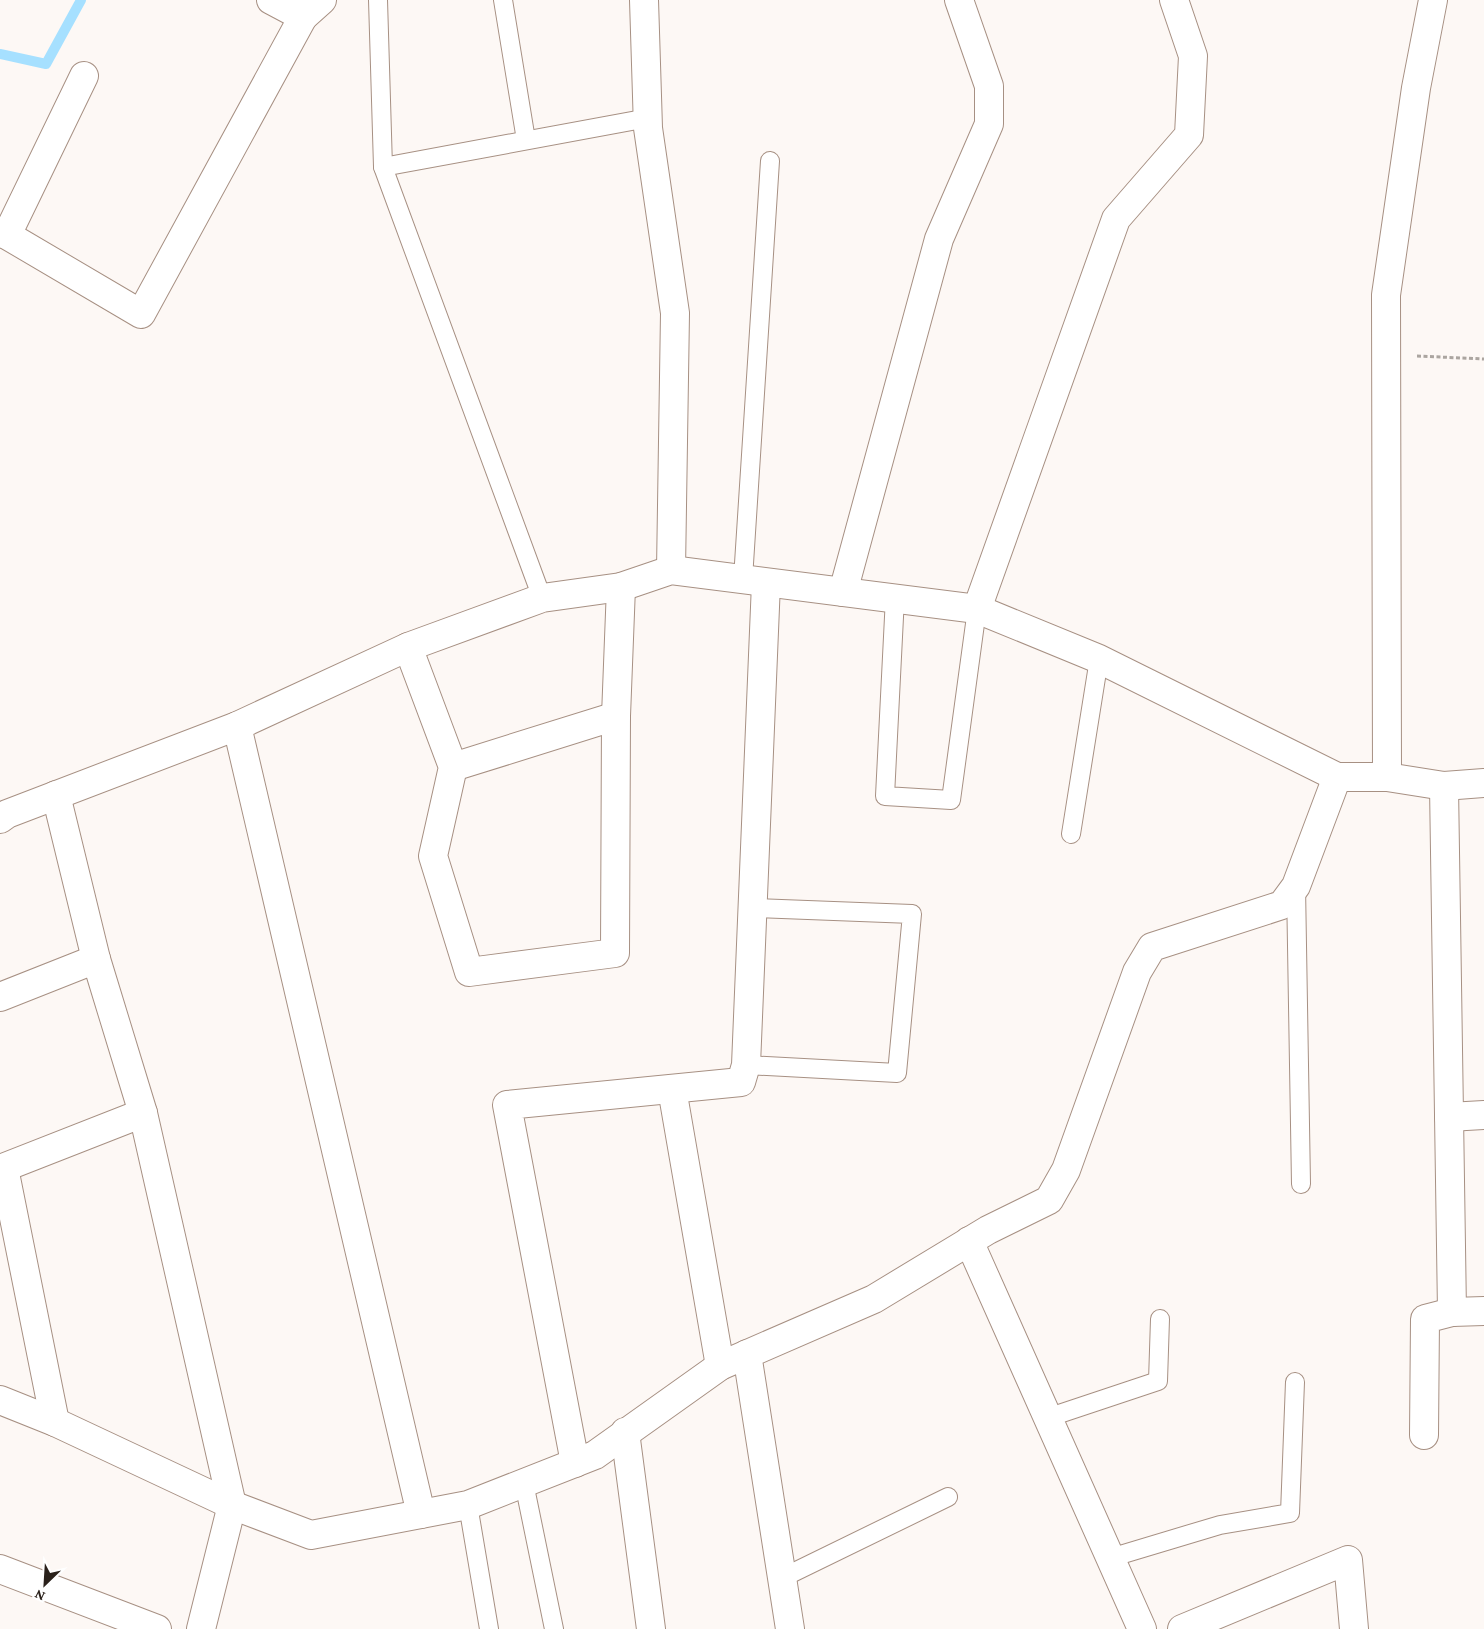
<svg xmlns="http://www.w3.org/2000/svg" width="1484" height="1629" font-family="'Crimson Pro',serif">
<style>
.lines{fill:none;stroke-linecap:round;stroke-linejoin:round}
.stream{stroke:#a6e0ff;stroke-width:10}
.service-casing{stroke:#a79083;stroke-width:20}
.minor-casing{stroke:#a79083;stroke-width:30}
.path{stroke:#aba5a0;stroke-width:3;stroke-dasharray:4 2.5;stroke-linecap:butt}
.service{stroke:#fff;stroke-width:18}
.minor{stroke:#fff;stroke-width:28}
</style>
<rect width="100%" height="100%" fill="#fdf8f5"/>
<g class="lines">
<!-- stream -->
<path class="stream" d="M0,54L46,64L81,0"/>
<!-- service casing -->
<g class="service-casing">
<g id="service">
<path d="M378,0L383,167L542,598"/>
<path d="M503,0L526,140"/>
<path d="M383,167L648,118"/>
<path d="M743,579L770,161"/>
<path d="M895,597L885,796L951,800L977,609"/>
<path d="M1071,834L1099,659"/>
<path d="M1296,886L1301,1184"/>
<path d="M746,1065L897,1073L912,914L753,908"/>
<path d="M1047,1418L1158,1381L1160,1319"/>
<path d="M524,1483L554,1629"/>
<path d="M468,1505L489,1629"/>
<path d="M1110,1558L1220,1525L1290,1513L1295,1382"/>
<path d="M782,1578L948,1497"/>
</g>
</g>
<!-- minor casing -->
<g class="minor-casing">
<g id="minor">
<path d="M271,0L303,17L322,0"/>
<path d="M644,0L648,128L675,313L671,570"/>
<path d="M0,231L141,314L303,17"/>
<path d="M7,235L84,76"/>
<path d="M843,592L939,239L989,124V86L959,0"/>
<path d="M977,609L1116,219L1189,135L1193,56L1174,0"/>
<path d="M408,647L453,767L433,856L469,972L615,953L616,716L621,587"/>
<path d="M237,726L421,1514"/>
<path d="M453,767L616,716"/>
<path d="M1387,777L1386,295L1416,88L1433,0"/>
<path d="M1444,786L1452,1312"/>
<path d="M56,795L96,959L143,1113L232,1505L201,1629"/>
<path d="M0,819L7,814L237,726L408,647L542,598L621,587L671,570L977,609L1099,659L1337,777H1387L1444,786L1484,783"/>
<path d="M0,997L96,959"/>
<path d="M672,1089L720,1366"/>
<path d="M1449,1117L1484,1115"/>
<path d="M4,1168L55,1422"/>
<path d="M0,1169L143,1113"/>
<path d="M969,1241L1142,1629"/>
<path d="M747,1354L790,1629"/>
<path d="M0,1400L55,1422L232,1505L311,1535L468,1505L595,1455L720,1366L874,1299L988,1230L1049,1200L1066,1170L1137,972L1152,947L1282,905L1296,886L1337,777"/>
<path d="M625,1432L651,1629"/>
<path d="M1424,1435L1425,1319L1452,1312L1484,1311"/>
<path d="M575,1463L507,1105L741,1082L746,1065L766,583"/>
<path d="M0,1569L157,1629"/>
<path d="M1182,1629L1348,1560L1354,1629"/>
</g>
</g>
<!-- path -->
<path class="path" d="M1417,356L1484,359"/>
<!-- service -->
<use href="#service" class="service"/>
<!-- minor -->
<use href="#minor" class="minor"/>
</g>
<!-- north arrow -->
<g transform="translate(45 1584) rotate(205)" stroke="#ffffff" stroke-width="4" paint-order="stroke">
<path d="M0-4L9 19L0 12L-9 19Z" fill="#2a211b"/>
<text y="-8" font-size="14" font-weight="bold" text-anchor="middle" fill="#2a211b">N</text>
</g>
</svg>
